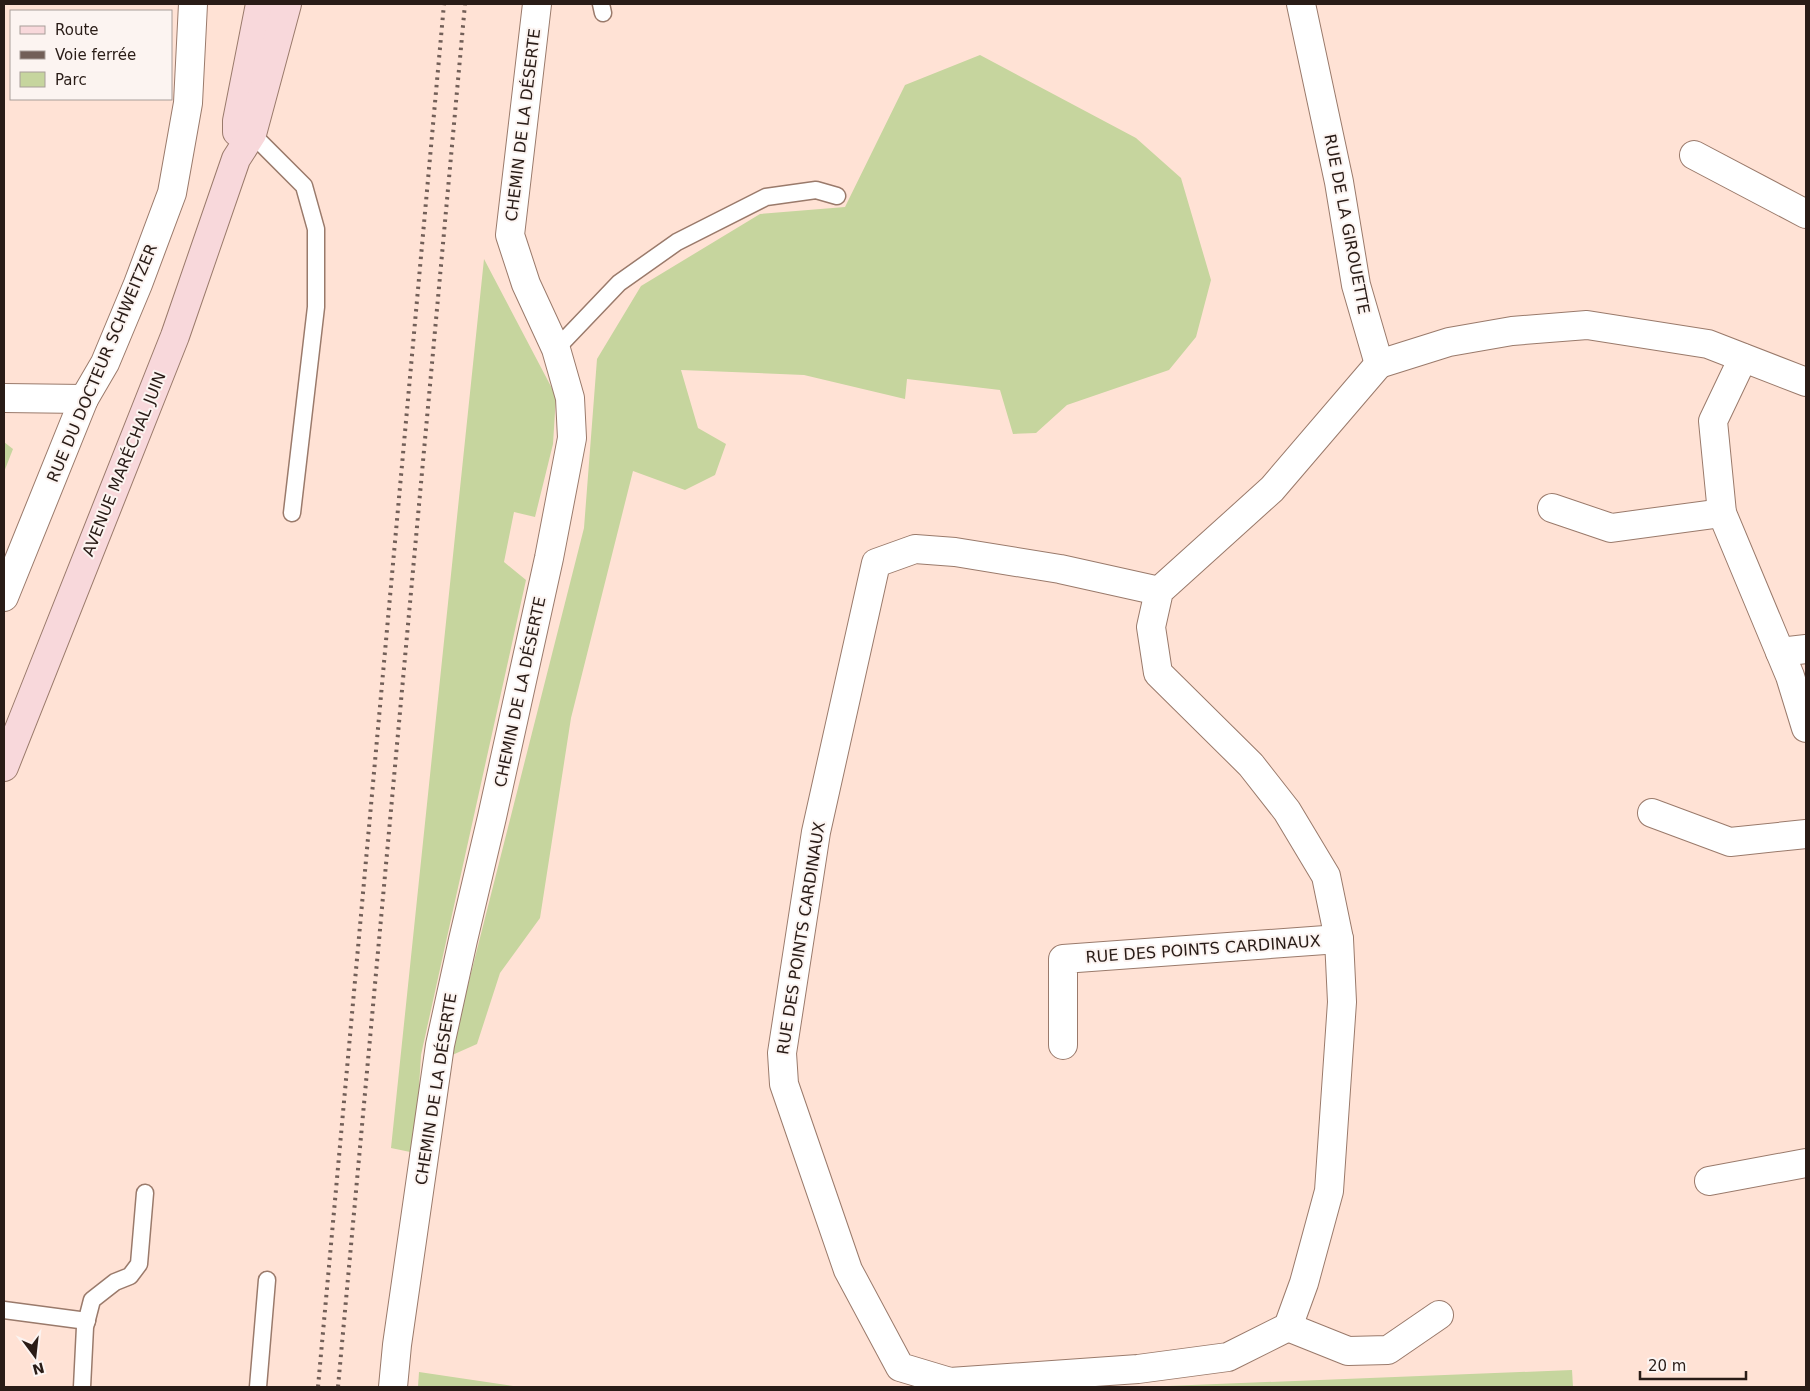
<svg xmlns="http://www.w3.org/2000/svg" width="1810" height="1391" font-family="'DejaVu Sans',sans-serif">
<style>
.green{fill:#c6d59e}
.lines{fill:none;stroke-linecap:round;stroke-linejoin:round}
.lane-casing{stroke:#9a7a6b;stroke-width:19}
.street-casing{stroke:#9a7a6b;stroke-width:30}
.secondary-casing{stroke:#9a7a6b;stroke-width:30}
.lane{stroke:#fff;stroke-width:16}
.street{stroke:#fff;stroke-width:28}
.secondary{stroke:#f8d8db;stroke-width:28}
.rail{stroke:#725f58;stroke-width:4;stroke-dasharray:2.5 5;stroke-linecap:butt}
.labels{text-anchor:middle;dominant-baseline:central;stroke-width:4;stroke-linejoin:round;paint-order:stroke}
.street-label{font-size:16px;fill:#291c17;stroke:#fcf4f1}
</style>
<rect width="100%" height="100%" fill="#ffe2d5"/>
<!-- green -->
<g class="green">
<path d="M980,55L1136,138L1181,178L1211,280L1196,337L1169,370L1067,405L1036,433L1013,434L1000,390L907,379L905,399L804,375L681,370L698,428L726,444L715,475L685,490L633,471L571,718L540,918L500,973L477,1044L450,1056L584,528L597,359L641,286L760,214L845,207L905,85Z"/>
<path d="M484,259L556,396L553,444L535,517L514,512L504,562L526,580L421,1055L415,1153L391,1148Z"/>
<path d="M4,442L13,449L4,472Z"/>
<path d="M1572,1370L1573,1387H1142Z"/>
<path d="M419,1372L520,1387H418Z"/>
</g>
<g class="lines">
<!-- lane casing -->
<g class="lane-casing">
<g id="lane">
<path d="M601,4L603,13"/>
<path d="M247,129L304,186L316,229V307L292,513"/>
<path d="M556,349L619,283L677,242L766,197L816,190L837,196"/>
<path d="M4,1310L87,1321"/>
<path d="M82,1387L85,1327L92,1300L115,1282L130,1276L139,1264L145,1193"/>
<path d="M258,1387L267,1280"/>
</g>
</g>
<!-- street casing -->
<g class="street-casing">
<g id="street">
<path d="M1301,4L1339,182L1356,285L1379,364L1449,342L1512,331L1587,325L1708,344L1806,382"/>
<path d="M1694,155L1806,214"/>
<path d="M1743,358L1713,421L1722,513L1790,676L1806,728"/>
<path d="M4,398L84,399"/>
<path d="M1552,508L1611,528L1722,513"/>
<path d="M1159,591L1060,569L955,552L915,549L876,563L816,832L782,1053L784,1084L848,1270L900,1367L950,1382L1138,1369L1228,1357L1288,1327L1304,1283L1329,1191L1342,1002L1339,939L1326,876L1287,811L1251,765L1158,673L1151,627L1159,591L1272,489L1379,364"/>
<path d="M4,597L84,399L105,363L138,284L172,193L188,103L193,4"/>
<path d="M1780,652L1806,649"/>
<path d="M1652,813L1730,842L1806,834"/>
<path d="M1063,1045V959L1339,939"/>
<path d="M1709,1181L1806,1163"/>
<path d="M1288,1327L1348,1351L1388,1350L1439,1315"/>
<path d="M393,1387L397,1345L440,1045L463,940L492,817L549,558L572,438L570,398L556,349L526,284L510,235L537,4"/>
</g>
</g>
<!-- secondary casing -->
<g class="secondary-casing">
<g id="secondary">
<path d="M237,132V121L260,4"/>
<path d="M4,767L175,336L236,159L252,134L287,4"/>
</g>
</g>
<!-- lane -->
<use href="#lane" class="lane"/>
<!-- street -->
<use href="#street" class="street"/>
<!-- secondary -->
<use href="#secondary" class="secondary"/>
<!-- rail -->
<g class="rail">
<path d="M318,1387L444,4"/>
<path d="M338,1387L465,4"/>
</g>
</g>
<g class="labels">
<!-- street labels -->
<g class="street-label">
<text transform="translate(523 125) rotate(-83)">CHEMIN DE LA DÉSERTE</text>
<text transform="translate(1347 224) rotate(79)">RUE DE LA GIROUETTE</text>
<text transform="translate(102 363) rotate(-67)">RUE DU DOCTEUR SCHWEITZER</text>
<text transform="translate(124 464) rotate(-68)">AVENUE MARÉCHAL JUIN</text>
<text transform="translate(520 692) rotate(-78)">CHEMIN DE LA DÉSERTE</text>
<text transform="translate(801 938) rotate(-81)">RUE DES POINTS CARDINAUX</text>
<text transform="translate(1203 949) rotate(-4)">RUE DES POINTS CARDINAUX</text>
<text transform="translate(436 1089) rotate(-81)">CHEMIN DE LA DÉSERTE</text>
</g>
</g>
<!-- border -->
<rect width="1810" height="1391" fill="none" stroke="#291c17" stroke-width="10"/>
<!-- legend -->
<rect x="10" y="10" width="162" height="90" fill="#fcf4f1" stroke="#a89e9a"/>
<rect x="20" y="26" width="25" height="8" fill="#f8d8db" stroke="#a89e9a"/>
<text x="55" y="35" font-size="15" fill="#291c17">Route</text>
<rect x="20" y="51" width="25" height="8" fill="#725f58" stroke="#a89e9a"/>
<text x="55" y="60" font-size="15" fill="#291c17">Voie ferrée</text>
<rect x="20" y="72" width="25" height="15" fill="#c6d59e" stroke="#a89e9a"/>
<text x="55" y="85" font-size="15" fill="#291c17">Parc</text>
<!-- north arrow -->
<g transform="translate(35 1356) rotate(165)" stroke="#fcf4f1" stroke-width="4" paint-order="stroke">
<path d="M0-4L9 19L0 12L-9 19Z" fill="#291c17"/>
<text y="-8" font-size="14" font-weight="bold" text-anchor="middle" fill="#291c17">N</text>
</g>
<!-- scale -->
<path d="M1640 1371v8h106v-8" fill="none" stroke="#291c17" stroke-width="2.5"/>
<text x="1648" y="1371" font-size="15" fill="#291c17" stroke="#fcf4f1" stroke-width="4" paint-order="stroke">20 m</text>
</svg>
